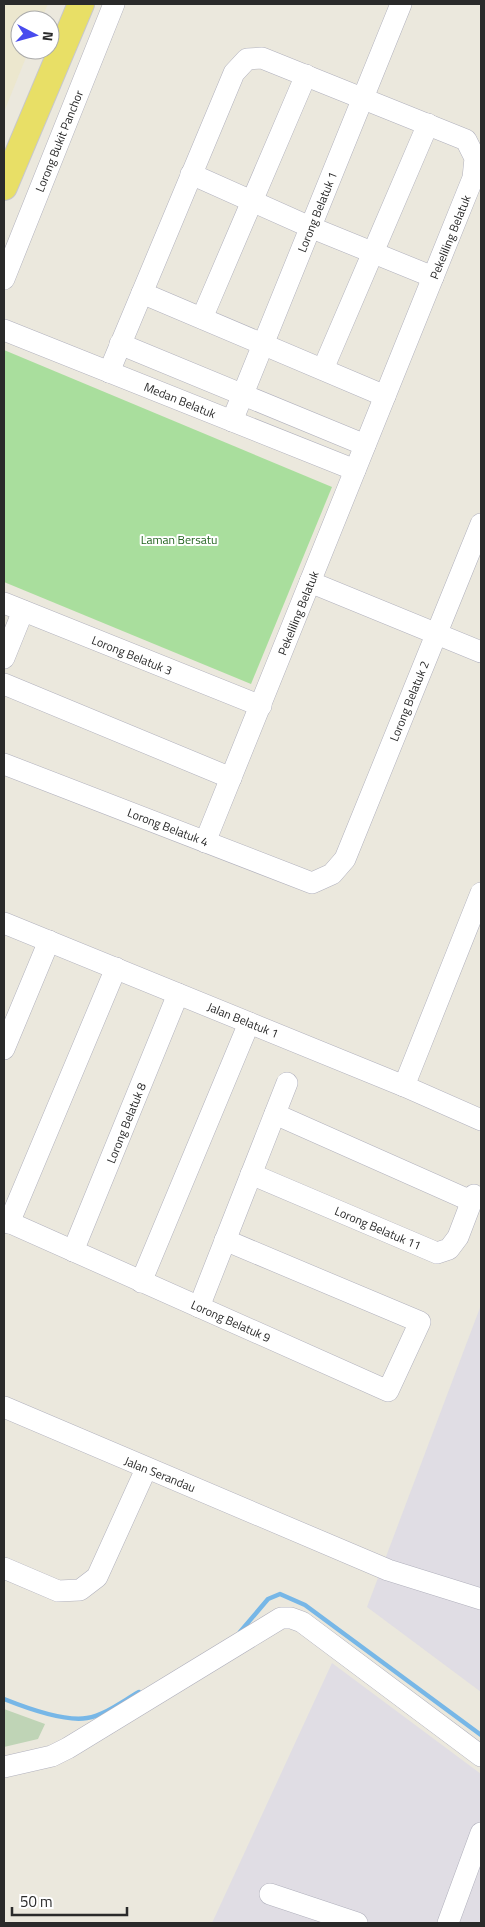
<svg xmlns="http://www.w3.org/2000/svg" width="485" height="1927" font-family="'Titillium Web',sans-serif">
<style>
.industrial{fill:#e0dde4}
.education{fill:#ece7ce}
.green{fill:#a9de9d}
.cemetery{fill:#bfd4b6}
.lines{fill:none;stroke-linecap:round;stroke-linejoin:round}
.stream{stroke:#77b7e7;stroke-width:4.5}
.minor-casing{stroke:#b1b1bd;stroke-width:22}
.major-casing{stroke:#c8c8c8;stroke-width:28}
.minor{stroke:#fff;stroke-width:21}
.major{stroke:#e8df66;stroke-width:26}
.labels{text-anchor:middle;dominant-baseline:central;stroke-width:4;stroke-linejoin:round;paint-order:stroke}
.street-label{font-size:12px;fill:#2a2a2a;stroke:#fff}
.park-label{font-size:12px;fill:#22631f;stroke:#fff}
</style>
<rect width="100%" height="100%" fill="#ebe8dd"/>
<!-- industrial -->
<g class="industrial">
<path d="M481,1305V1692L367,1607Z"/>
<path d="M332,1663L481,1774V1923H212Z"/>
</g>
<!-- education -->
<path class="education" d="M4,4H48L41,20H20V50H29L4,112Z"/>
<!-- green -->
<path class="green" d="M4,350L332,487L251,684L4,582Z"/>
<!-- cemetery -->
<path class="cemetery" d="M4,1709L45,1724L38,1739L4,1747Z"/>
<g class="lines">
<!-- stream -->
<g class="stream">
<path d="M240,1632L268,1599L280,1594L305,1605L481,1735"/>
<path d="M4,1699C24,1707 64,1722 87,1718C105,1715 123,1701 139,1692"/>
</g>
<!-- minor casing -->
<g class="minor-casing">
<g id="minor">
<path d="M191,174L310,227L433,277"/>
<path d="M4,279L114,4"/>
<path d="M142,293L385,396"/>
<path d="M202,318L306,75"/>
<path d="M4,330L355,470"/>
<path d="M120,344L365,445"/>
<path d="M323,369L428,124"/>
<path d="M109,372L234,73L247,59L262,58L466,140L475,158L473,178L205,842"/>
<path d="M232,421L401,4"/>
<path d="M310,582L481,652"/>
<path d="M4,603L261,706"/>
<path d="M4,658L23,611"/>
<path d="M4,684L231,778"/>
<path d="M4,764L312,883L332,874L345,859L481,524"/>
<path d="M4,923L404,1086L481,1120"/>
<path d="M4,1049L49,941"/>
<path d="M404,1086L481,893"/>
<path d="M275,1114L471,1201"/>
<path d="M251,1174L437,1253L449,1249L458,1237L474,1195"/>
<path d="M4,1220L388,1391L420,1322L225,1240"/>
<path d="M9,1223L116,968"/>
<path d="M73,1251L178,994"/>
<path d="M141,1282L249,1023"/>
<path d="M199,1307L287,1083"/>
<path d="M4,1407L388,1570L481,1599"/>
<path d="M4,1568L58,1591L80,1590L97,1577L146,1469"/>
<path d="M4,1767L52,1756L68,1748L281,1618H291L302,1622L481,1756"/>
<path d="M270,1894L357,1923"/>
<path d="M448,1923L481,1833"/>
</g>
</g>
<!-- major casing -->
<g class="major-casing">
<path id="major" d="M4,187L81,4"/>
</g>
<!-- minor -->
<use href="#minor" class="minor"/>
<!-- major -->
<use href="#major" class="major"/>
</g>
<g class="labels">
<!-- street labels -->
<g class="street-label">
<text transform="translate(59 141) rotate(-68)">Lorong Bukit Panchor</text>
<text transform="translate(317 212) rotate(-68)">Lorong Belatuk 1</text>
<text transform="translate(450 237) rotate(-68)">Pekeliling Belatuk</text>
<text transform="translate(180 400) rotate(22)">Medan Belatuk</text>
<text transform="translate(298 613) rotate(-68)">Pekeliling Belatuk</text>
<text transform="translate(132 655) rotate(22)">Lorong Belatuk 3</text>
<text transform="translate(409 701) rotate(-68)">Lorong Belatuk 2</text>
<text transform="translate(168 827) rotate(21)">Lorong Belatuk 4</text>
<text transform="translate(243 1020) rotate(22)">Jalan Belatuk 1</text>
<text transform="translate(126 1123) rotate(-68)">Lorong Belatuk 8</text>
<text transform="translate(378 1228) rotate(23)">Lorong Belatuk 11</text>
<text transform="translate(231 1321) rotate(24)">Lorong Belatuk 9</text>
<text transform="translate(160 1474) rotate(22)">Jalan Serandau</text>
</g>
<!-- park labels -->
<g class="park-label">
<text x="179" y="539">Laman Bersatu</text>
</g>
</g>
<!-- border -->
<rect width="485" height="1927" fill="none" stroke="#2a2a2a" stroke-width="10"/>
<!-- north arrow -->
<g transform="translate(35 35) rotate(96)"><circle r="24" fill="#ffffff" stroke="#aaaaaa"/>
<path d="M0-4L9 19L0 12L-9 19Z" fill="#484bee"/>
<text y="-8" font-size="14" font-weight="bold" text-anchor="middle" fill="#2a2a2a">N</text>
</g>
<!-- scale -->
<path d="M12 1907v8h115v-8" fill="none" stroke="#2a2a2a" stroke-width="2.5"/>
<text x="20" y="1907" font-size="15" fill="#2a2a2a" stroke="#ffffff" stroke-width="4" paint-order="stroke">50 m</text>
</svg>
